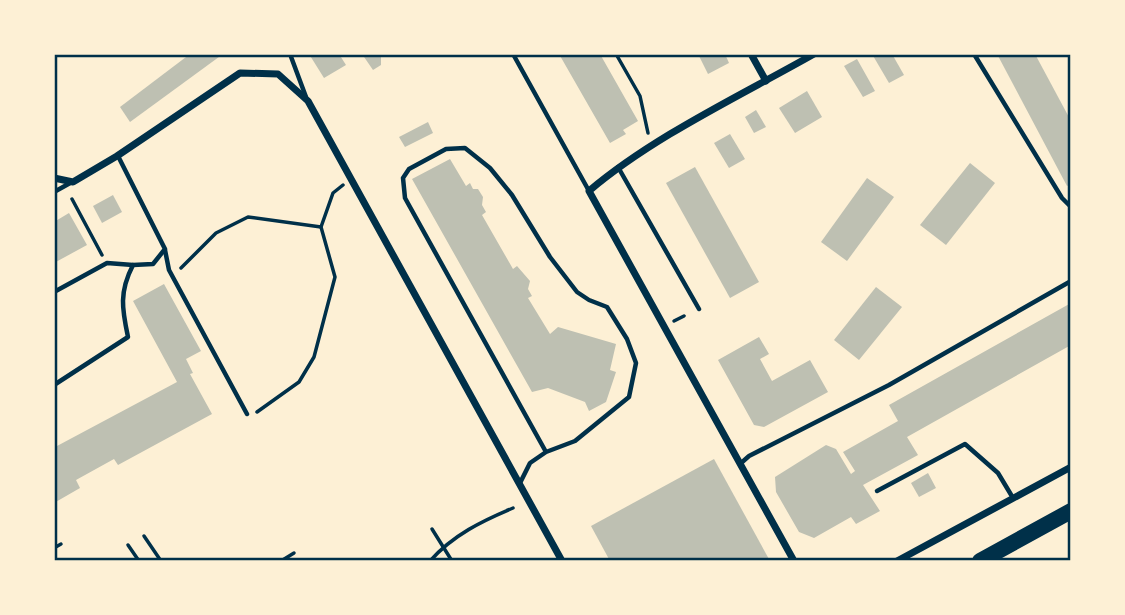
<svg xmlns="http://www.w3.org/2000/svg" width="1125" height="615" font-family="Lato,sans-serif">
<style>
.building{fill:#bec0b2}
.lines{fill:none;stroke-linecap:round;stroke-linejoin:round}
.path{stroke:#003049;stroke-width:3.5}
.service{stroke:#003049;stroke-width:4.5}
.minor{stroke:#003049;stroke-width:7}
.primary{stroke:#003049;stroke-width:16}
.neatline{fill:none;stroke:#003049;stroke-width:2.5}
</style>
<rect width="100%" height="100%" fill="#fdf0d5"/>
<!-- building -->
<g class="building">
<path d="M190,54H223L130,122L120,107Z"/>
<path d="M309,54H339L346,65L324,78Z"/>
<path d="M362,54H381V65L373,70Z"/>
<path d="M559,54H600L638,121L623,130L626,134L610,143Z"/>
<path d="M703,54H725L729,63L708,74L699,56Z"/>
<path d="M872,54H892L904,75L889,83Z"/>
<path d="M997,54H1035L1071,121V184L1067,186Z"/>
<path d="M857,59L875,91L863,97L844,66Z"/>
<path d="M807,91L822,117L795,133L779,108Z"/>
<path d="M756,110L766,127L754,133L745,117Z"/>
<path d="M428,122L433,133L405,147L399,137Z"/>
<path d="M730,134L745,159L729,168L714,143Z"/>
<path d="M450,159L466,186L470,183L473,189H478L483,197L482,205L486,212L482,215L513,269L517,266L530,281L528,289L532,296L528,298L550,334L558,327L616,344L610,370L616,372L606,402L589,411L585,402L548,388L532,392L412,179Z"/>
<path d="M970,163L995,183L946,245L920,225Z"/>
<path d="M695,167L759,282L730,298L666,183Z"/>
<path d="M867,178L894,197L847,261L821,242Z"/>
<path d="M113,195L122,212L102,223L93,206Z"/>
<path d="M69,213L87,245L54,263V222Z"/>
<path d="M164,284L201,351L186,359L193,373L190,374L212,414L118,465L114,459L76,480L80,488L54,503V441L57,446L177,382L133,301Z"/>
<path d="M876,287L902,307L859,360L834,340Z"/>
<path d="M1071,303V345L907,437L918,455L863,485L880,511L856,524L851,517L814,538L799,532L776,492L775,477L826,445L836,449L851,474L855,471L843,452L898,421L889,405Z"/>
<path d="M759,337L769,354L760,359L772,381L810,360L828,392L764,427L754,425L718,360Z"/>
<path d="M714,459L770,561H610L591,526Z"/>
<path d="M928,473L936,488L919,497L911,483Z"/>
</g>
<g class="lines">
<!-- path -->
<g class="path">
<path d="M616,54L640,96L648,133"/>
<path d="M72,199L102,255"/>
<path d="M181,268L216,233L248,217L321,227"/>
<path d="M674,321L684,316"/>
<path d="M257,412L299,382L314,357L335,277L321,227L333,193L343,185"/>
<path d="M432,529L452,561"/>
<path d="M144,536L161,561"/>
<path d="M128,545L139,561"/>
<path d="M54,548L61,544"/>
<path d="M281,561L294,553"/>
<path d="M430,561C453,535 482,521 513,508"/>
</g>
<!-- service -->
<g class="service">
<path d="M290,54L306,97"/>
<path d="M513,54L589,191"/>
<path d="M974,54L1062,198L1071,207"/>
<path d="M618,167L699,309"/>
<path d="M54,192L72,182"/>
<path d="M165,250L169,270L247,414"/>
<path d="M54,292L107,263L133,265L153,264L165,249L118,156"/>
<path d="M54,385L128,337C122,309 119,292 133,265"/>
<path d="M740,464L749,456L889,385L1071,281"/>
<path d="M520,483L530,463L546,452L575,441L629,397L636,363L627,339L607,307L589,300L577,292L550,257L512,195L490,168L465,148L446,149L409,169L403,178L405,198L546,452"/>
<path d="M877,491L965,444L998,473L1013,498"/>
</g>
<!-- minor -->
<g class="minor">
<path d="M751,54L766,81"/>
<path d="M54,178L73,182L117,156L240,73L278,74L308,101L562,561"/>
<path d="M794,561L589,191C654,136 740,96 814,54"/>
<path d="M897,561L1071,467"/>
</g>
<!-- primary -->
<path class="primary" d="M980,561L1071,511"/>
</g>
<!-- border -->
<rect width="1125" height="615" fill="none" stroke="#fdf0d5" stroke-width="112"/>
<rect x="56" y="56" width="1013" height="503" class="neatline"/>
</svg>
